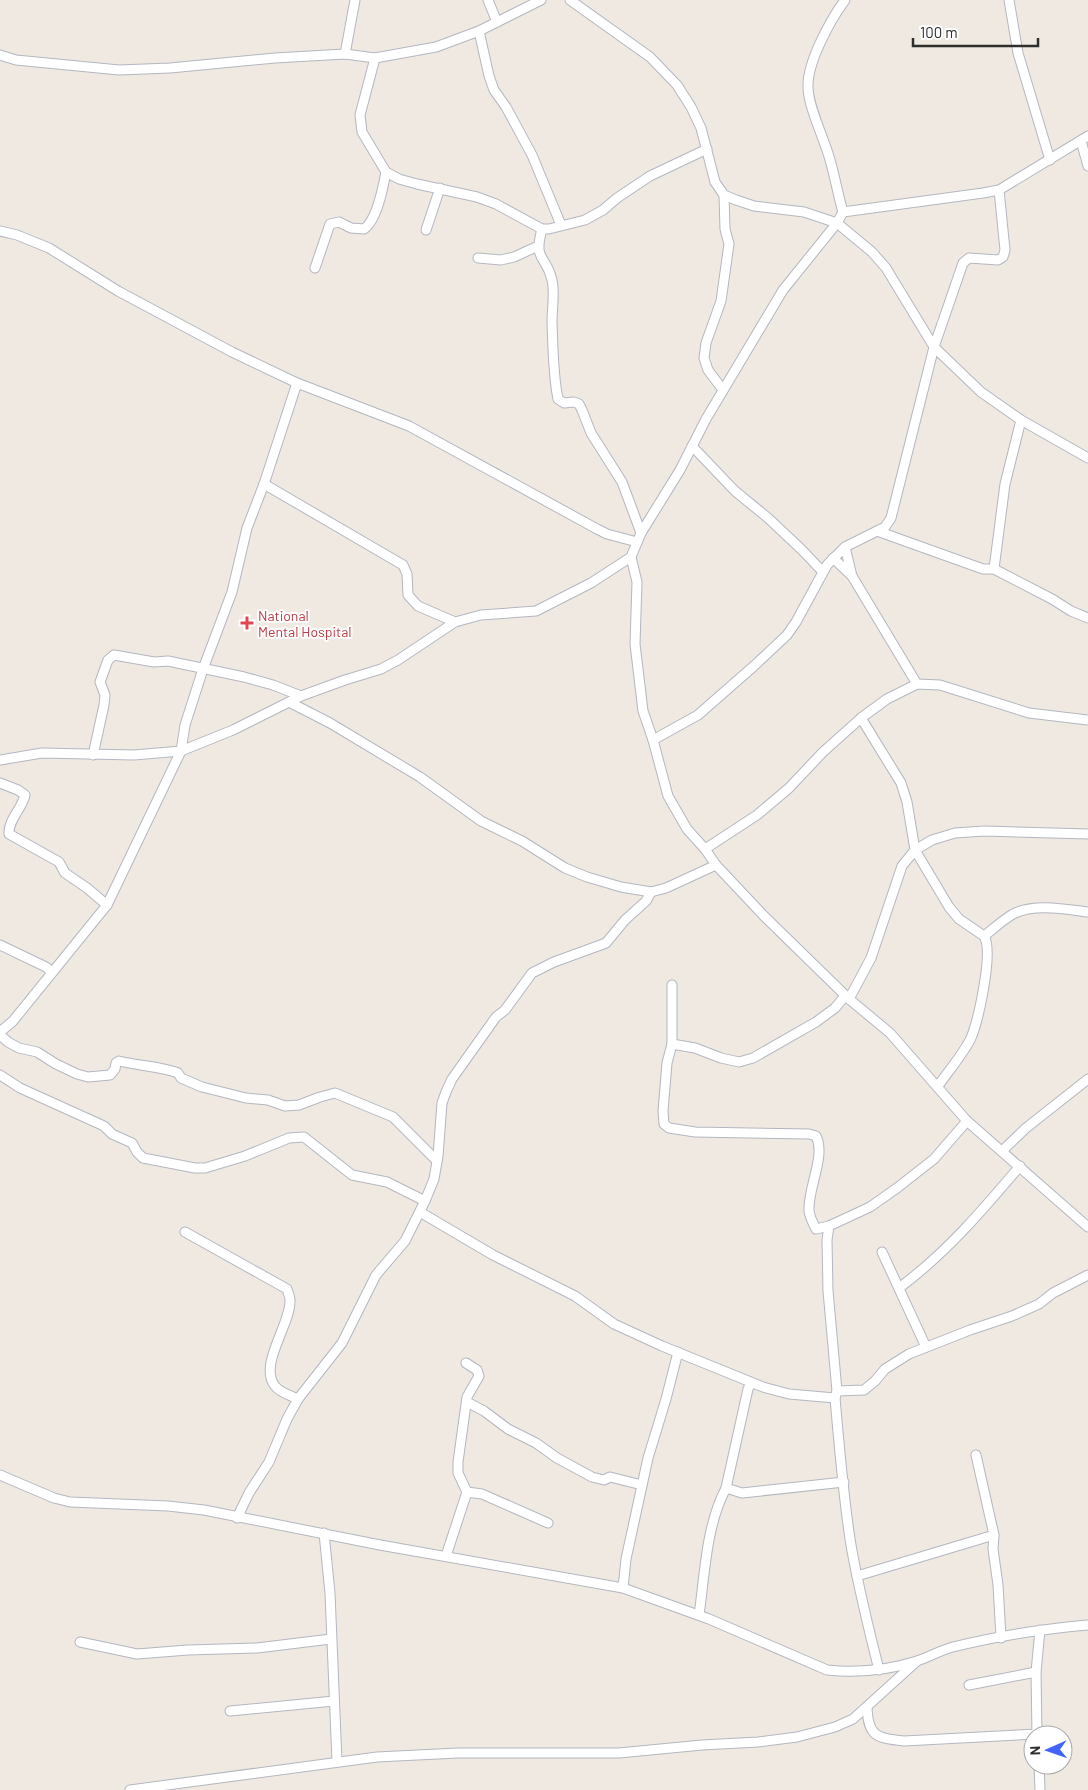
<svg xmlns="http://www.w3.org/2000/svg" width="1088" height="1790" font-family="Barlow,sans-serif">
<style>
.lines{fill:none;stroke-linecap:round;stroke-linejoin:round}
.minor-casing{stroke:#b4b7c1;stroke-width:11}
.minor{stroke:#fff;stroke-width:9}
.health-dot{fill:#e0444e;stroke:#fff;stroke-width:2}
.labels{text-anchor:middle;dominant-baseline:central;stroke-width:4;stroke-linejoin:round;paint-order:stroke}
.health-label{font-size:14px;fill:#be3a42;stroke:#fff;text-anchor:start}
</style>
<rect width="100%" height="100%" fill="#efe9e1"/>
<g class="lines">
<!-- minor casing -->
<g class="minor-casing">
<g id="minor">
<path d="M488,0L497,22"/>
<path d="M570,0L650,57L677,85L691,107L701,128L715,182L724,195L736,200L754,206L804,212L837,223L872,252L886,268L934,347L981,392L1021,420L1088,458"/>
<path d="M1009,0L1018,53L1050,160"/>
<path d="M479,31L489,76L494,90L506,107L532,155L561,225"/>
<path d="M345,54L355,0"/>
<path d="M0,55L16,60L119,70L170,68L275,58L345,54L375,58L436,47L479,31L541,0"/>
<path d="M375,58L360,115L362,132L386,172L399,179L417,184L477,197L496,204L542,229H549L585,220L603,210L617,198L650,176L707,149"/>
<path d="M1081,141L1088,166"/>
<path d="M843,212C838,195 835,177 830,160C825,140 808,107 808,87C807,62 831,19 845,0"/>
<path d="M542,229C533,262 546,254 552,280C555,293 552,309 552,322C553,347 553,375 558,399L564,403L574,402L579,404L582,410L591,433L622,482L641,533"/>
<path d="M426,230L440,188"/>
<path d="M0,231L17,235L49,248L118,291L232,352L297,383L409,426L597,529L607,534L637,542"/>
<path d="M478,258L501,260L514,257L538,246"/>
<path d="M315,268L330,224L339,222L351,228L364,229C377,220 383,188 386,172"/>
<path d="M723,390L708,370L704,358L706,343L721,301L729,244L725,229L724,195"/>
<path d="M692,446L735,491L768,518L801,549L822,571"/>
<path d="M264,484L403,565L407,574L408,595L418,606L455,622"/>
<path d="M877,531L885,527L891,518L934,347L963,263L969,258L998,260L1003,257L1005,250L999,190"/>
<path d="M845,547L852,576"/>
<path d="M631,557L637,582L635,644L643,711L653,740L668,796L687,829L705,849L716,865L764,916L849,999L890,1033L967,1121L1088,1227"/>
<path d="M833,558L852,576L917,684"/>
<path d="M994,569L1005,484L1021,420"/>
<path d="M289,702L330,723L420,777L481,821L522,841L565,868L587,877L621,887L651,892L666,888L716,865"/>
<path d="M861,718L901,783L907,802L915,850L949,907L959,919L984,936C994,952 978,1021 971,1038C964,1053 947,1073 938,1086"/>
<path d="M653,740L698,715L755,665L787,635L796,622L827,565L845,547L877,531L983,569H994L1052,599L1071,611L1088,618"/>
<path d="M93,755L104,705L105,695L100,682L108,660L114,655L154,662L168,661L244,677L273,685L301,696"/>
<path d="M0,760L42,753L134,755L181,751L233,730L301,696L345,680L381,669L398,660L455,622L481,615L536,611L591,583L631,557L641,533L680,470L706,419L783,290L837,223L843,212L983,193L999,190L1088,136"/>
<path d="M0,783L18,790L25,795C22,809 8,820 9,834L59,862L65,873L87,888L107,905"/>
<path d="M705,849L757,815L789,788L823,752L861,718L887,699L917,684L940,685L1029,713L1088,720"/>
<path d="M984,936C993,929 1003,920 1013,914C1034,903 1065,909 1088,912"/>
<path d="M0,945L46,967L52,972"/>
<path d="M672,985V1044L667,1063L663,1111L664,1124L669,1128L695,1132L809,1134L816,1136C826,1156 808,1187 809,1210C809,1216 813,1223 816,1229L829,1226"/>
<path d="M849,999L871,958L902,866L915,850L932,840L955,833L984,831L1088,834"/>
<path d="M0,1032L13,1021L107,905L181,751L185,725L203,669L232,592L247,528L264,484L297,383"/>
<path d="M0,1035L8,1042L19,1048L37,1052L56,1064L77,1074L88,1077L110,1075L115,1069L116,1063L119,1061C139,1066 160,1066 178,1073L181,1078L202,1087L246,1098L268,1100L285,1106L299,1105L320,1097L335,1093L393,1117L437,1161"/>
<path d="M672,1044L695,1048L721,1058L739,1062L753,1058L816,1022L835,1008L845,996"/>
<path d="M0,1075L20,1088L104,1126L112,1134L132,1143L137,1152L143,1158L195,1168H205L245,1156L289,1138L304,1137L352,1175L387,1182L425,1201"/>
<path d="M1002,1151L1026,1128L1088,1079"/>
<path d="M420,1212L493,1255L575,1296L614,1324L662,1346L763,1387L789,1394L835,1398"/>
<path d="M185,1232L287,1289C288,1293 290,1296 290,1300C291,1324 258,1365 275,1386C279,1392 291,1396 298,1399"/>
<path d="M882,1252L926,1347"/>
<path d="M899,1288C946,1253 982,1211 1020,1166"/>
<path d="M837,1391L864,1390L875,1381L885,1369L909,1354L970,1330L1012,1316L1039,1304L1053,1293L1088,1275"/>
<path d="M467,1402L484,1411L508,1429L536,1443L557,1458L592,1477L604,1480L610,1477L642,1485"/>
<path d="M976,1455L994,1535L993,1549L998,1585L1001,1638"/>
<path d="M0,1475L54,1498L70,1502L168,1506L204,1510L380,1545L623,1588L709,1619L827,1670C857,1673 889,1670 917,1661C929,1657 941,1650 953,1647C997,1636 1043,1629 1088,1625"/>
<path d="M726,1488L742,1493L844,1482"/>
<path d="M467,1492L482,1494L548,1523"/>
<path d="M237,1518L249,1493L269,1462L287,1419L298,1399L342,1343L376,1275L405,1241L425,1201L434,1179L438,1156L442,1103L446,1092L452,1079L496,1017L505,1010L532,973L554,962L606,943L625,920L646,901L651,892"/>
<path d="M324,1533L330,1593L337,1762"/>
<path d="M446,1556L467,1492L458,1473V1462L467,1397L479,1376L477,1370L466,1363"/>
<path d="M857,1576L994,1535"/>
<path d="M623,1588L626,1559L648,1458L666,1399L678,1352"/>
<path d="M699,1615C705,1573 706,1526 726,1488L748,1389L751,1383"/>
<path d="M80,1642L137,1654L188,1650L257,1648L331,1639"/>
<path d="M879,1670C868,1626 857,1583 850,1539C843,1492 839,1445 835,1398L837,1391L828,1291L827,1240L829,1226L870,1207L897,1188L934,1159L967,1121"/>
<path d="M969,1685L1036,1672"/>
<path d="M867,1707C868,1737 877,1738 904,1741L1037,1734"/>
<path d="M230,1711L334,1701"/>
<path d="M1037,1735L1036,1672L1040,1630"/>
<path d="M1039,1765L1040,1790"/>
<path d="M130,1790L377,1757L458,1753H619L702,1745L758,1742L797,1737L835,1727L853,1719L916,1662"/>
</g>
</g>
<!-- minor -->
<use href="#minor" class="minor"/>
</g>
<!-- markers -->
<path class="health-dot" d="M244.5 615.5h5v5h5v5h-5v5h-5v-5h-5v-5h5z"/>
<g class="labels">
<!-- health labels -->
<g class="health-label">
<text x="258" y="615">National<tspan x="258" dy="16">Mental Hospital</tspan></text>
</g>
</g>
<!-- north arrow -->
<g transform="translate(1048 1750) rotate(268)"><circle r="24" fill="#ffffff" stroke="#ababab"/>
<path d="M0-4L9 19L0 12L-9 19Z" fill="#4264fb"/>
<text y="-8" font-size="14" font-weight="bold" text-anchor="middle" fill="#2e2e2e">N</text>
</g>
<!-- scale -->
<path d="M913 38v8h125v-8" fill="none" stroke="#2e2e2e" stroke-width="2.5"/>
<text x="920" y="38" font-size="15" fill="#2e2e2e" stroke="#ffffff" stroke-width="4" paint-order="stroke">100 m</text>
</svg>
